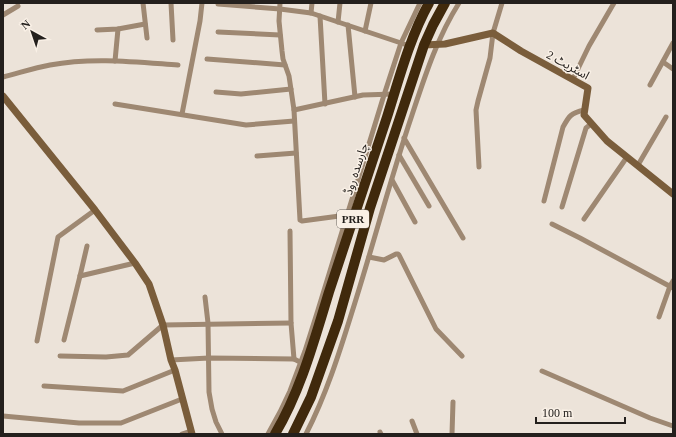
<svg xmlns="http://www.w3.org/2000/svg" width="676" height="437" font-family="'Times New Roman','Noto Sans Arabic',serif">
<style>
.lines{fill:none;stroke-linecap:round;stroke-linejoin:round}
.street{stroke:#9e8872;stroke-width:5}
.secondary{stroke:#7a5d3b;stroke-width:7}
.highway{stroke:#40290c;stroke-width:10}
.labels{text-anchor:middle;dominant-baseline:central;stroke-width:3;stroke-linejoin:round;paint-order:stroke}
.shield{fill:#f9f0e6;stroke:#645e59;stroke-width:1}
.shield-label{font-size:11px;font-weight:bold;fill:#24201d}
.street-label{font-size:12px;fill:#24201d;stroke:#f9f0e6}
</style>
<rect width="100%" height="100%" fill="#ece3d9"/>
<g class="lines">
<!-- street -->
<g class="street">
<path d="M143,3L147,38"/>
<path d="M171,3L173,40"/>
<path d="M280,3L279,21L282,51L283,59L289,76L294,110L300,220L302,221L347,215"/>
<path d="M218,4L280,9L311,13L410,46"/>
<path d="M311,13L312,3"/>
<path d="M3,15L18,6"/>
<path d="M320,16L325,104"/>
<path d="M338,22L340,3"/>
<path d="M348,25L355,97"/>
<path d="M97,30L118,29L145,24"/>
<path d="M365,31L371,3"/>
<path d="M218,32L280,35"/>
<path d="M207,59L285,65"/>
<path d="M115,61L118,29"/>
<path d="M663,62L673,69"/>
<path d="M3,77C19,73 34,68 50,65C92,57 136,62 178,65"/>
<path d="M573,79L589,46L614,3"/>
<path d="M650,85L673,43"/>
<path d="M216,92L241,94L291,89"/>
<path d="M115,104L246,125L294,121"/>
<path d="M294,110L363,95L394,94"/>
<path d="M182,114L200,21L202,3"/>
<path d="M404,138L463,238"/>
<path d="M399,155L429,206"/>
<path d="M257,156L296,153"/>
<path d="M638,165L666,117"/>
<path d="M479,167L476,110L478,101L490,58L493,33L502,3"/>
<path d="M392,180L415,222"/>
<path d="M544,201L563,127C569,116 571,113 584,110"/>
<path d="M562,207L586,128L591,124"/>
<path d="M584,219L627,157"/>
<path d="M552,224L580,238L673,288"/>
<path d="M290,231L291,323L294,359"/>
<path d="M369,257L384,260L396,254H398L399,255L436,329L462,356"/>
<path d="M80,276L135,263"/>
<path d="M205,297L208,323L209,392L212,409L216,422L222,434"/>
<path d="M659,317L670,286L673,281"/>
<path d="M64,340L80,276L87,246"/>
<path d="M37,341L58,237L95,210"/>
<path d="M60,356L106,357L128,355L163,325L291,323"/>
<path d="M171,360L209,358L294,359L300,362"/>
<path d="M542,371L650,418L673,426"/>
<path d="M44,386L123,391L175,370"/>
<path d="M3,416L79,423H121L182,399"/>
<path d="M412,421L417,434"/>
<path d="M380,432L381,434"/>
<path d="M182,434L191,431"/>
<path d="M268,434L280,412L290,391L305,351L318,310L384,95L401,43L420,3"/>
<path d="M306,434C326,395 339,354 352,312C373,246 390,180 412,115C425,76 437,38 459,3"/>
<path d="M452,434L453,402"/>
</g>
<!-- secondary -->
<g class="secondary">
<path d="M424,45L445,44L493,33L521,51L588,88L584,115L607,141L673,194"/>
<path d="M3,96L95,210L135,263L149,284L163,325L171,360L175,370L192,434"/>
</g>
<!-- highway -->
<g class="highway">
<path d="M275,434C301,390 314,341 329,292C348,234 368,175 387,117C399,79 410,37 429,3"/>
<path d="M293,434L311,397L338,321L370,208L424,45L433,25L445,3"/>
</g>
</g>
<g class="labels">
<!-- shield labels -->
<rect class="shield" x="337" y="210" width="32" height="18" rx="3"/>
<g class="shield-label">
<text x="353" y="219">PRR</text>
</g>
<!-- street labels -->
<g class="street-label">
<text transform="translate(568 65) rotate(29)">اسٹریٹ 2</text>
<text transform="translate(356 169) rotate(-72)">چارسدہ روڈ</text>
</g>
</g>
<!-- border -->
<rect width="676" height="437" fill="none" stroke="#24201d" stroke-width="8"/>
<!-- north arrow -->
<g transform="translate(32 32) rotate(320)" stroke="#f9f0e6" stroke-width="3" paint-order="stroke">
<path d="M0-3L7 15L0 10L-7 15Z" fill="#24201d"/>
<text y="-6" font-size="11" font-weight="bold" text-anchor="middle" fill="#24201d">N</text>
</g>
<!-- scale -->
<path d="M536 417v6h89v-6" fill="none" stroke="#24201d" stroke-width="2"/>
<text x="542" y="417" font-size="12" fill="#24201d" stroke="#f9f0e6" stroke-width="3" paint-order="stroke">100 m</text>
</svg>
